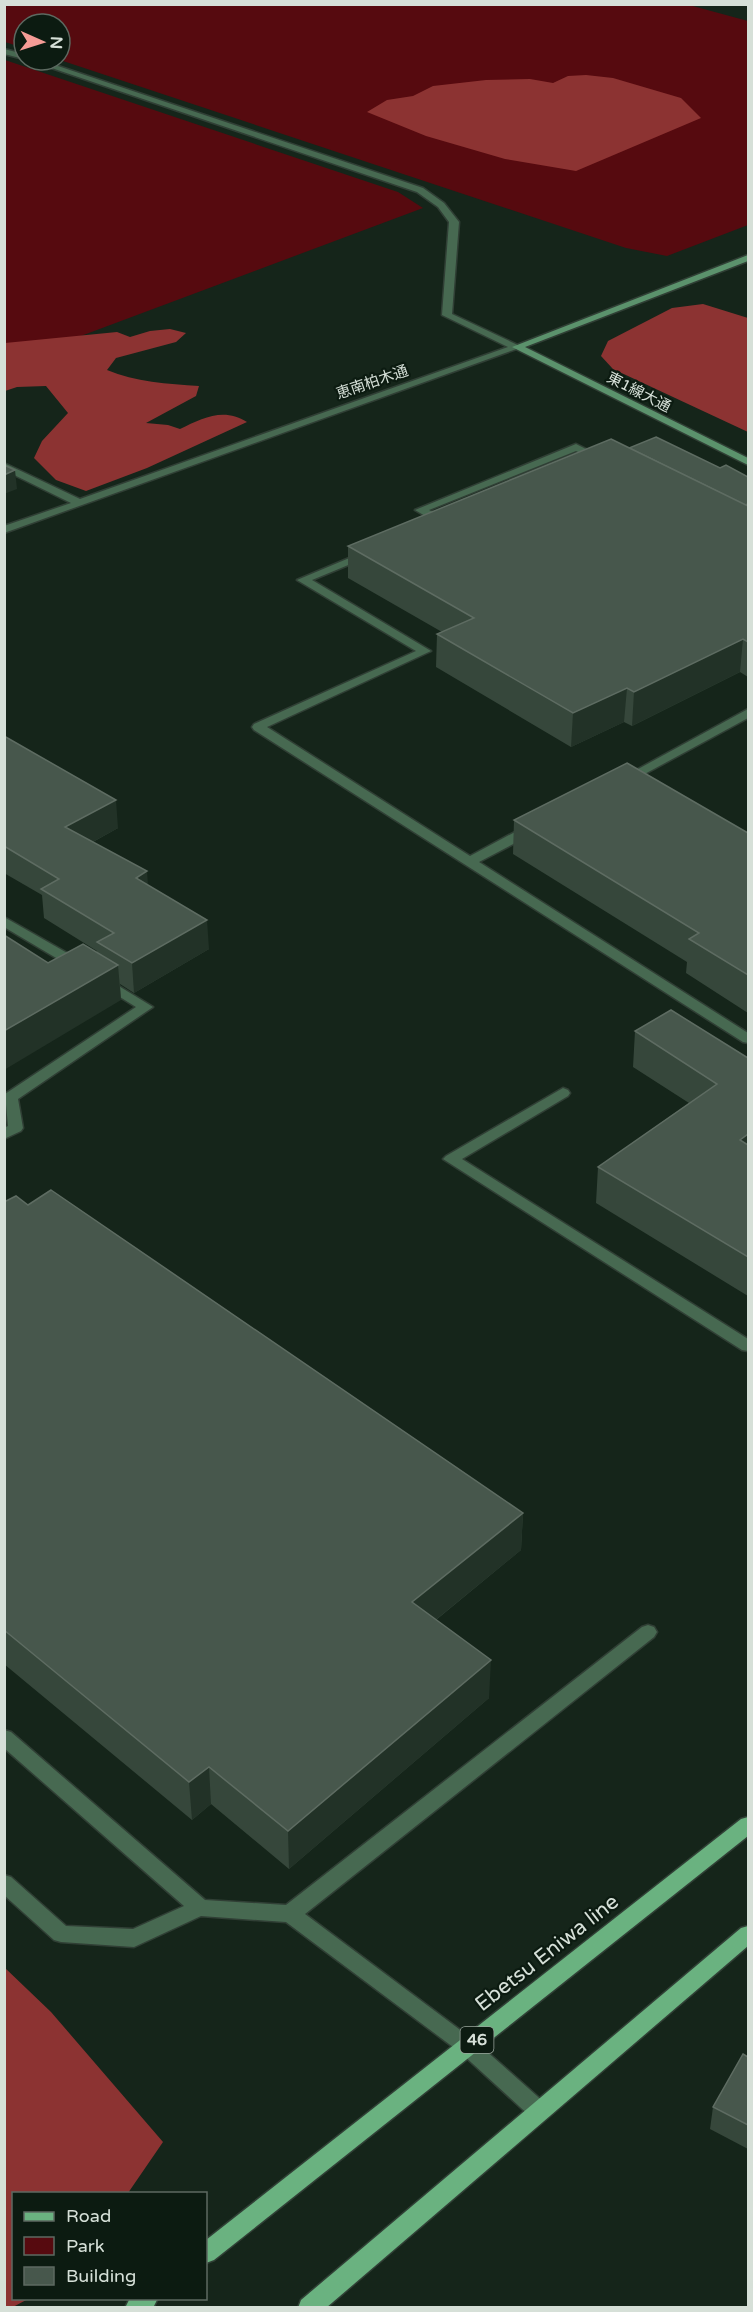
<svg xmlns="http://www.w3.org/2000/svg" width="753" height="2312" font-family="'Varela Round','Noto Sans JP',sans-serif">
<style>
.green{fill:#560a0f}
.forest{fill:#8c3332}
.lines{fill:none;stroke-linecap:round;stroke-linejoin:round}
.lane-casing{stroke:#303f35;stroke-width:3}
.street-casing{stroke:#303f35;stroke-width:3}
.secondary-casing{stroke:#303f35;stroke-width:3}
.primary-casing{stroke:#303f35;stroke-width:3}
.lane{fill:#476951;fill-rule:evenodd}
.street{fill:#476951;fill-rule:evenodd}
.secondary{fill:#5b926c;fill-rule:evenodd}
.primary{fill:#6ab280;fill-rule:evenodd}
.wall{fill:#36473b}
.shaded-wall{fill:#223227}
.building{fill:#47574c;stroke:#5e6c62;stroke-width:1.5}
.labels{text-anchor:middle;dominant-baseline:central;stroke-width:4.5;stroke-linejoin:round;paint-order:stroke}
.far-street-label{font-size:15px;fill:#d6e0d8;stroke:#0c1b11}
.shield{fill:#0c1b11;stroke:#99a59c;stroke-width:1.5}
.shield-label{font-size:16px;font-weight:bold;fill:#d6e0d8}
.near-street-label{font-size:21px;fill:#d6e0d8;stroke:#0c1b11}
</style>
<rect width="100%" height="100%" fill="#15251a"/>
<!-- green -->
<g class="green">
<path d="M5,5H689L748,21V225L667,256L626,248L60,60V24H24V48L5,42Z"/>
<path d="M5,60L398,192L423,208L22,358L5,351Z"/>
</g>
<!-- forest -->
<g class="forest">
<path d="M586,75L613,78L681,98L701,118L576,171L505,159L426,136L367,112L387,100L413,96L433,86L486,80L530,79L553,83L568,76Z"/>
<path d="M703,304L748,318V432L613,369L601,356L608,341L672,308Z"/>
<path d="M170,329L186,333L176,342L116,358L107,370C135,382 168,384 199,386L196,396L146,423L168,425L180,429C202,418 224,407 247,422L147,468L86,491L56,480L34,458L42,441L68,413L46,386L17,387L5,391V343L117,332L130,337L150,331Z"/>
<path d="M4,1967L51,2012L163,2142L128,2193L14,2194V2298L28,2299L13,2307H4Z"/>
</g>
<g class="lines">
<!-- lane casing -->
<g class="lane-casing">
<g id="lane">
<path d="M576,444L606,459L601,462L597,461L576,451L429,510L447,520V524H439L415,510Z"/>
<path d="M366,551L372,554L370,556L312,580L431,651L267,727L470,856L526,826H536L537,829L536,832L479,862L748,1033V1043L743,1042L254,730L252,727L254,724L416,651L297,580Z"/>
<path d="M748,709V718L628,783H620L618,780Z"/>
<path d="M4,917L83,962L85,965L83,968H73L4,927Z"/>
<path d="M104,977L153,1007L18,1099L23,1128L21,1131L4,1139V1128L8,1126L5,1094L136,1007L99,984L97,981Z"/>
<path d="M563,1088L568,1090L570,1093L568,1096L462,1159L748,1339V1351L742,1350L443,1159L446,1156Z"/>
<path d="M648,1625L654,1627L657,1632L654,1637L305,1914L475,2041L546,2104L550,2111L546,2118L539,2120L532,2118L461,2053L286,1922L201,1916L134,1947L61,1942L54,1940L4,1895V1875L11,1877L66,1926L133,1929L184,1906L4,1748V1730L11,1732L205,1900L286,1905L642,1627Z"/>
</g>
</g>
<!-- street casing -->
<g class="street-casing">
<g id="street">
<path d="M4,49L24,54V59L4,54Z"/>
<path d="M28,60H40L423,188L444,203L459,222L452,314L522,347L4,533V526L71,503L4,470V463L80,499L508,347L442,315L449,222L438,207L417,192Z"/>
</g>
</g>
<!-- secondary casing -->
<g class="secondary-casing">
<path id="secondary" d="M748,255V261L525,347L748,458V465L512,347Z"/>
</g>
<!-- primary casing -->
<g class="primary-casing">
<g id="primary">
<path d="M748,1817V1836L214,2260L206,2263V2240L741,1819Z"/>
<path d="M748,1926V1946L326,2308H298L301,2300L741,1928Z"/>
<path d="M130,2298H158L153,2308H125Z"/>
</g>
</g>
<!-- lane -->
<use href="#lane" class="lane"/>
<!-- street -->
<use href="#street" class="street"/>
<!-- secondary -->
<use href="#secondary" class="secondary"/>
<!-- primary -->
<use href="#primary" class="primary"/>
</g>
<!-- wall -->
<g class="wall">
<path d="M629,448L720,468L748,477V677L740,672L632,726L624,722L571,747L436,667L437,634L442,632L348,578V546Z"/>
<path d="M4,736L118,828L93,842L148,885L209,949L134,993L120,984L121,1000L48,963L97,952V951L44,918L42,895L4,873Z"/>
<path d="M514,820L748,833V1013L686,973L687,962L513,854Z"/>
<path d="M635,1031L748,1058V1296L596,1203L598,1167L689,1103L633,1067Z"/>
<path d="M4,1202L28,1205L523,1513L521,1550L436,1620L489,1698L289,1869L211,1804L192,1820L4,1664Z"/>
<path d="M748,2057V2149L710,2129L713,2107Z"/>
</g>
<!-- shaded-wall -->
<g class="shaded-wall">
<path d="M15,470L17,489L4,494V475Z"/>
<path d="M743,639L740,672L632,726L634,692Z"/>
<path d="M627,688L624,722L571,747L573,713Z"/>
<path d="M116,800L118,828L67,856L65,827Z"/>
<path d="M147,871L149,900L136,878Z"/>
<path d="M207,920L209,949L134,993L132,963Z"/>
<path d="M118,965L121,1000L4,1070V1031Z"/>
<path d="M748,1134V1168L740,1140Z"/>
<path d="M523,1513L521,1550L411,1640L412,1602Z"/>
<path d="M491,1660L489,1698L289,1869L288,1831Z"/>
<path d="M209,1767L211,1804L192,1820L189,1782Z"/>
</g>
<!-- building -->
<g class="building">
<path d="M656,437L720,468L726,465L748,477V504L745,505L629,448Z"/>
<path d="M611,439L748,506V642L743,639L634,692L627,688L573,713L437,634L474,618L348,546Z"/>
<path d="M4,465L15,470L4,475Z"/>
<path d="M4,736L116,800L65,827L147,871L136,878L207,920L132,963L97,942L114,933L41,889L59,879L4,846Z"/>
<path d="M627,763L748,833V975L689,939L699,933L514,820Z"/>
<path d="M4,935L48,963L83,944L118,965L4,1031Z"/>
<path d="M671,1010L748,1058V1134L740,1140L748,1145V1257L598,1167L717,1084L635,1031Z"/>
<path d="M51,1190L523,1513L412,1602L491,1660L288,1831L209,1767L189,1782L4,1630V1202L16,1196L28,1205Z"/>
<path d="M743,2054L748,2057V2125L713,2107Z"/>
</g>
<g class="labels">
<!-- far-street labels -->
<g class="far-street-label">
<text transform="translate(372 382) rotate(-19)">恵南柏木通</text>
<text transform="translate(639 392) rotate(27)">東1線大通</text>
</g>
<!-- shield labels -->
<rect class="shield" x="460.5" y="2027" width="33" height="26" rx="4.5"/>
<g class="shield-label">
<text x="477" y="2040">46</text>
</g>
<!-- near-street labels -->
<g class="near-street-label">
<text transform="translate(547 1953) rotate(-38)">Ebetsu Eniwa line</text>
</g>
</g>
<!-- border -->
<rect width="753" height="2312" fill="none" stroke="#d6e0d8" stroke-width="12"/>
<!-- legend -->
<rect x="12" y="2192" width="195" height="108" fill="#0c1b11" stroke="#5d6a61" stroke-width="1.5"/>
<rect x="24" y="2212" width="30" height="9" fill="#6ab280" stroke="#5d6a61" stroke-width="1.5"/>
<text x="66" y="2222" font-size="18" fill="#d6e0d8">Road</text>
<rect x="24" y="2237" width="30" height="18" fill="#560a0f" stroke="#5d6a61" stroke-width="1.5"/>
<text x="66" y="2252" font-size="18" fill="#d6e0d8">Park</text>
<rect x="24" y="2267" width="30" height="18" fill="#47574c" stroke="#5d6a61" stroke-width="1.5"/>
<text x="66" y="2282" font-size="18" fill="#d6e0d8">Building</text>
<!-- north arrow -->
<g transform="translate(42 42) rotate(93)"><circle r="28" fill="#0c1b11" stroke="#5d6a61" stroke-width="1.5"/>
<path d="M0-4.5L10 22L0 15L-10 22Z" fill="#f59c96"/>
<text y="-9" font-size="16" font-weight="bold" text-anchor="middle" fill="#d6e0d8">N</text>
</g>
</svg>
